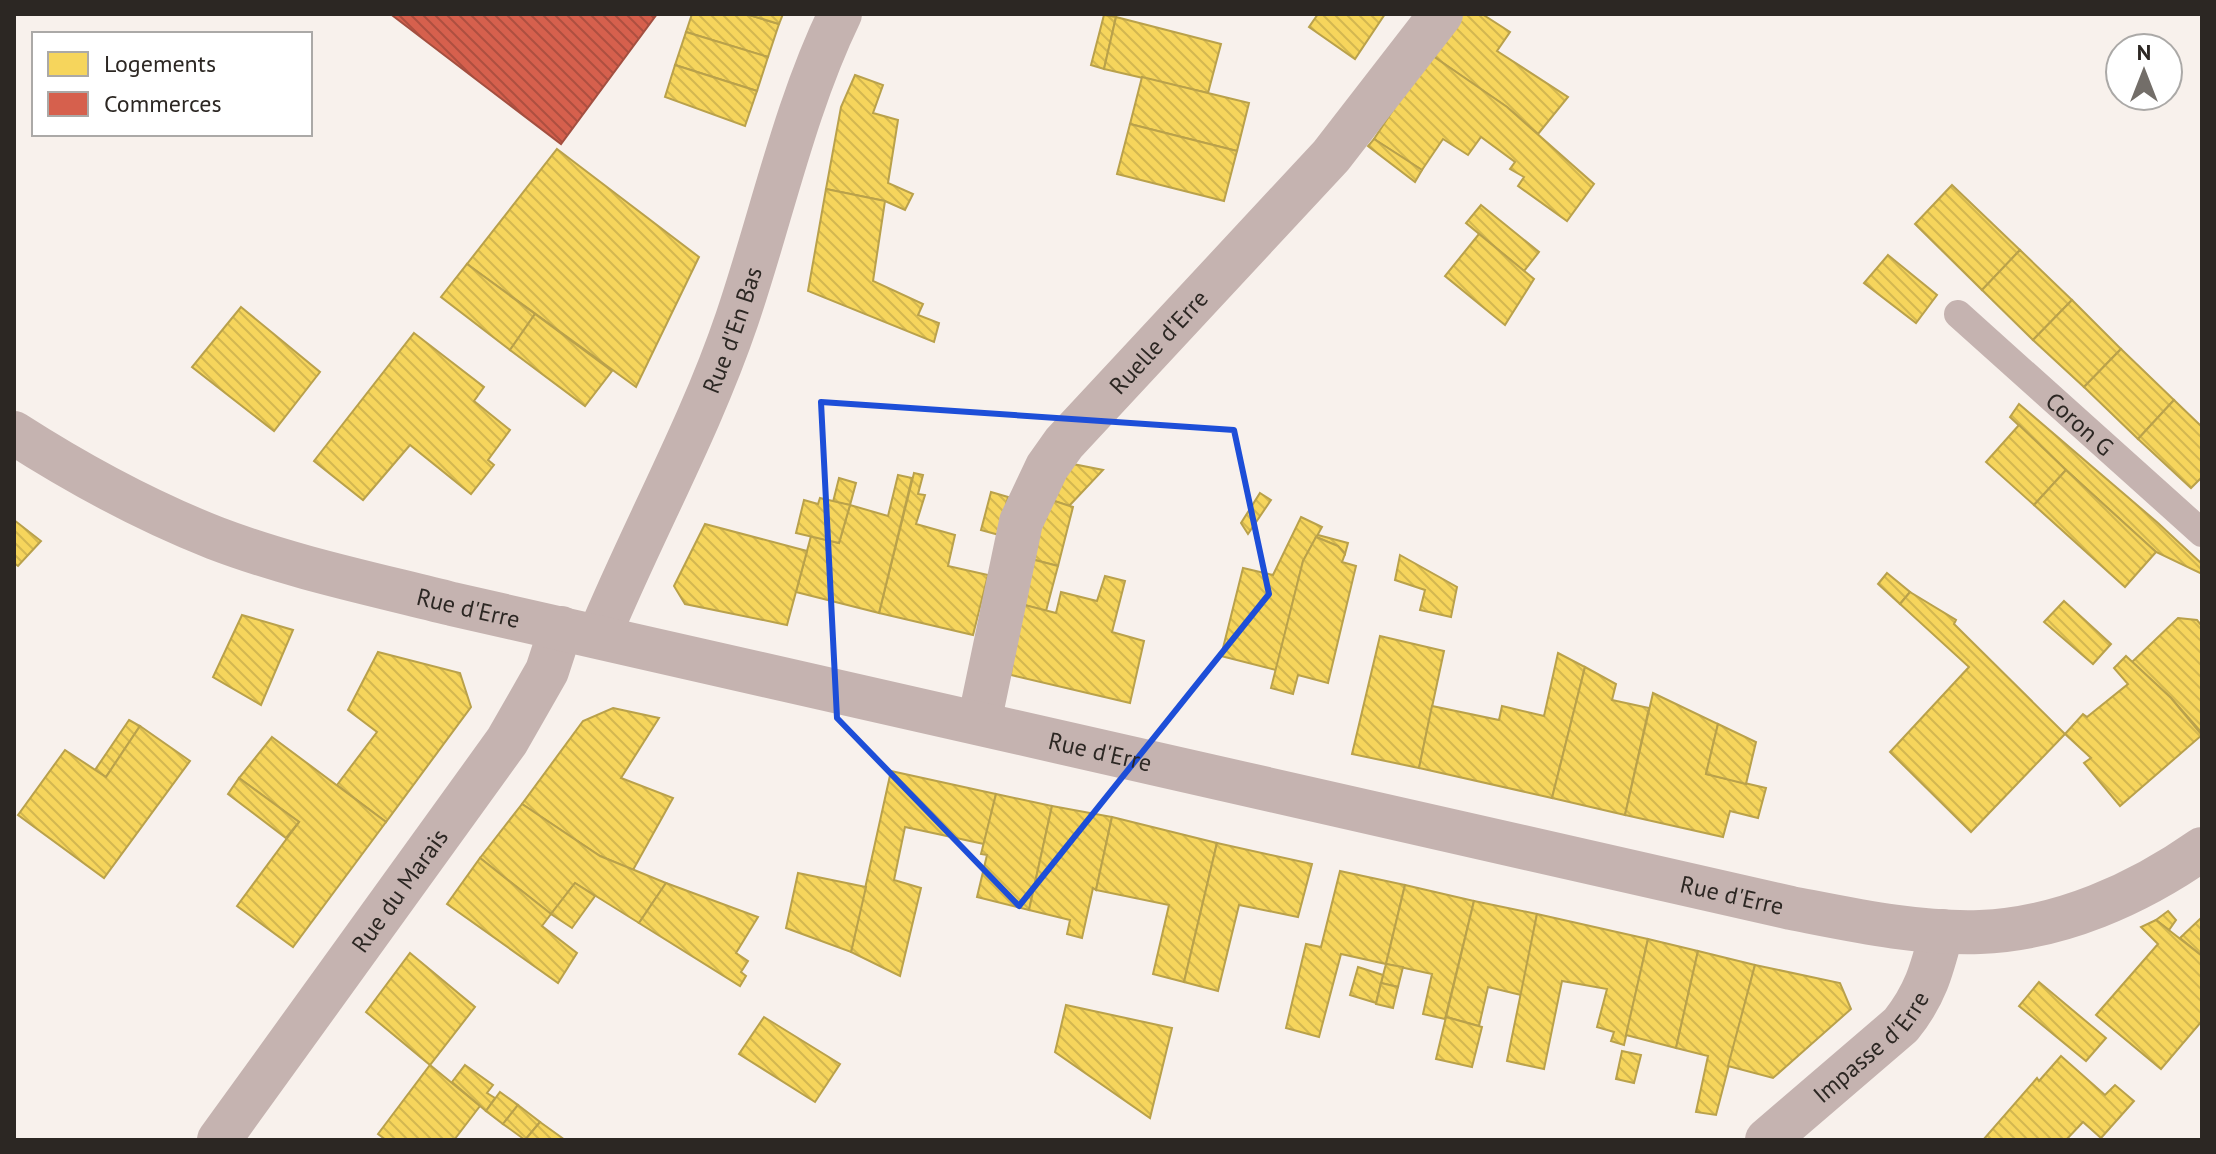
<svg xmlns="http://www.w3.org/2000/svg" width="2216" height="1154" font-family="'PT Sans',sans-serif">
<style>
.homes{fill:url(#homes-back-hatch);stroke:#b9a14b;stroke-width:2}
.shops{fill:url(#shops-back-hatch);stroke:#a34f40;stroke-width:2}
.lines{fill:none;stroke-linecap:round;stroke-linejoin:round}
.service{stroke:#c5b3b0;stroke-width:28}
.minor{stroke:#c5b3b0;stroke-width:44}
.tertiary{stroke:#c5b3b0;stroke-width:44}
.marked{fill:none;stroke:#1d4ed8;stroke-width:6;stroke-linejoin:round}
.labels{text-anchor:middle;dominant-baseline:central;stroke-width:8;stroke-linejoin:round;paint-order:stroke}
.street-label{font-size:24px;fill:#2c2723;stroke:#fff}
</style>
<defs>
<pattern id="homes-back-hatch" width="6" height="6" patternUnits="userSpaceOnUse" patternTransform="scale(2)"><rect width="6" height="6" fill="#f6d55c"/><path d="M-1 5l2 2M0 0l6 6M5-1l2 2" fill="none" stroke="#d3b750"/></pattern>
<pattern id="shops-back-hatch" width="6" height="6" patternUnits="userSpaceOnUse" patternTransform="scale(2)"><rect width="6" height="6" fill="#d6604d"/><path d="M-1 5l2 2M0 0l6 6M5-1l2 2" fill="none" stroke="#ae4f40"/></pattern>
</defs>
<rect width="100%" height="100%" fill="#f8f1ec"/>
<!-- homes -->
<g class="homes">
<path d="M692,14H746L779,24L768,57L686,32Z"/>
<path d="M746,14H783L779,24Z"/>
<path d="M1318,14H1385L1355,59L1309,27Z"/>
<path d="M1458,14H1482L1510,32L1497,51L1568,97L1538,134L1507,107L1430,54Z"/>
<path d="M1104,15L1116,17L1104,69L1091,65Z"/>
<path d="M1116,17L1221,44L1208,93L1104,69Z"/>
<path d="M686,32L768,57L757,91L675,65Z"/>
<path d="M1430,54L1507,107L1594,184L1567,221L1518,186L1524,177L1510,169L1515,162L1481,137L1468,155L1443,139L1422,170L1374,139Z"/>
<path d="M675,65L757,91L745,126L665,97Z"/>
<path d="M855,75L883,85L873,113L898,120L888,183L913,194L905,210L885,201L826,189L841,107Z"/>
<path d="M1142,77L1249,103L1237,151L1130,124Z"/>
<path d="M1130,124L1237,151L1224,201L1117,174Z"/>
<path d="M1374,139L1422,170L1415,182L1368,146Z"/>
<path d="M557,149L699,257L636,387L467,264Z"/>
<path d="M1952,185L2020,250L1982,290L1915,224Z"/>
<path d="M826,189L885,201L873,281L923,304L918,315L939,323L934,342L808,291Z"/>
<path d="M1481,205L1539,252L1524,271L1466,223Z"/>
<path d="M1479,234L1534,279L1505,325L1445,276Z"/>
<path d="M2020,250L2072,300L2033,340L1982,290Z"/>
<path d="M1888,255L1937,295L1916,323L1864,283Z"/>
<path d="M467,264L535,314L510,350L441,297Z"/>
<path d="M2072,300L2121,349L2084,387L2033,340Z"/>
<path d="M241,307L320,372L274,431L192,367Z"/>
<path d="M535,314L612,371L585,406L510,350Z"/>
<path d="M414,333L484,387L474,401L510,430L488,460L494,465L471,494L410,445L363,500L314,461Z"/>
<path d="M2121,349L2174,400L2138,439L2084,387Z"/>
<path d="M2174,400L2202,427V477L2191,488L2138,439Z"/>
<path d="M2019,404L2158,523L2202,564V574L2156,552L2066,470L2010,417Z"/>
<path d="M2019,425L2066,470L2034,505L1986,462Z"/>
<path d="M1073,464L1103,470L1069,506L1042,497Z"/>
<path d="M2066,470L2156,552L2125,587L2034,505Z"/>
<path d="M914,473L923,475L918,494L925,495L916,524L955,535L948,566L988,575L973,635L879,613Z"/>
<path d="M898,475L912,478L879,613L796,592L811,536L839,543L850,505L888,516Z"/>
<path d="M839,478L856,483L850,505L833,502Z"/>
<path d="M991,492L1008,497L999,535L981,530Z"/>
<path d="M1260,493L1271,500L1248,534L1241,523Z"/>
<path d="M1042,497L1073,507L1058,566L1027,558Z"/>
<path d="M820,498L850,505L839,543L796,533L804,500L818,504Z"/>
<path d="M1301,517L1322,527L1303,561L1276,670L1221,656L1243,568L1273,575Z"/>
<path d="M14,520L41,541L18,566L14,563Z"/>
<path d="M705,524L807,551L787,625L685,604L674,586Z"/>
<path d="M1318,535L1348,543L1345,554L1338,546L1316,537Z"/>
<path d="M1316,537L1338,546L1345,554L1342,562L1356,566L1328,683L1298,675L1293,694L1271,688L1303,561Z"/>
<path d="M1400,555L1457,587L1451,617L1420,610L1425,590L1395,580Z"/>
<path d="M1027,558L1058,566L1046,611L1017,603Z"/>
<path d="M1887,573L1910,592L1900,604L1878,584Z"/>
<path d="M1105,576L1125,581L1112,632L1144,641L1130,703L1011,675L1017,603L1056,613L1061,592L1097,601Z"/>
<path d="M1910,592L1956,620L1954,624L2065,734L1971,832L1890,752L1969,667L1900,604Z"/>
<path d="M2064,601L2111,644L2093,664L2044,622Z"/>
<path d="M242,615L293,630L261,705L213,677Z"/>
<path d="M2178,618L2197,620L2202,626V733L2171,698L2132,662Z"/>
<path d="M1380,636L1444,651L1419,768L1352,754Z"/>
<path d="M378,652L460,673L471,707L386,822L337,785L377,732L348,710Z"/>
<path d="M1558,653L1585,667L1552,798L1419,768L1432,706L1499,720L1502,706L1544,716Z"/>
<path d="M2126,656L2171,698L2202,735L2120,806L2084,763L2091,758L2065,734L2083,714L2087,717L2128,684L2114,668Z"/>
<path d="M1585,667L1616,684L1612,700L1649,708L1625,815L1552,798Z"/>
<path d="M1653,693L1718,724L1706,774L1766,788L1758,818L1730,811L1723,837L1625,815Z"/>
<path d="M613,708L659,718L621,778L673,798L633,870L600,856L522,804L583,721Z"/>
<path d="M129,720L140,726L106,777L95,770Z"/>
<path d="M1718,724L1756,742L1746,784L1706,774Z"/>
<path d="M140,726L190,761L104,878L18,815L65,750L106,777Z"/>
<path d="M272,737L386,822L293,947L237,906L299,822L239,778Z"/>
<path d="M891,771L996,794L984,844L905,827L894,880L921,888L900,976L851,952Z"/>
<path d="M239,778L299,822L286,838L228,794Z"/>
<path d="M996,794L1052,806L1029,910L977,897L987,855L981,854Z"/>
<path d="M522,804L600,856L666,883L639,923L575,883L551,914L480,858Z"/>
<path d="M1052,806L1112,817L1096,890L1093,888L1082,938L1067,934L1070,920L1029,910Z"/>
<path d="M1112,817L1217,843L1184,982L1153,974L1169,905L1096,890Z"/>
<path d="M1217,843L1312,864L1298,917L1239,905L1218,991L1184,982Z"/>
<path d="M480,858L551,914L542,926L577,953L558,983L447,904Z"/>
<path d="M1340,871L1405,885L1386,964L1341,954L1319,1037L1286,1028L1306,944L1321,947Z"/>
<path d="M798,873L866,887L851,952L786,928Z"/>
<path d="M575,883L595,896L572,928L551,914Z"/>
<path d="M666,883L758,917L736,953L748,961L741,972L746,976L740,986L639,923Z"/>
<path d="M1405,885L1474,901L1445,1019L1423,1014L1432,974L1386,964Z"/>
<path d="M1474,901L1537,914L1521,995L1488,987L1479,1026L1446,1017Z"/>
<path d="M2168,911L2176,920L2169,930L2156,920Z"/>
<path d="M1537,914L1648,939L1624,1045L1611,1041L1614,1032L1597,1027L1607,989L1562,981L1544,1069L1507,1061Z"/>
<path d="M2202,917V956L2180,938Z"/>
<path d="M2156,920L2202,956V1021L2161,1069L2096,1015L2158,944L2141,927Z"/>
<path d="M1648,939L1698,951L1676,1048L1626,1035Z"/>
<path d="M1698,951L1755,965L1716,1115L1696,1112L1708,1056L1676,1048Z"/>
<path d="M410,953L475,1007L430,1065L366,1012Z"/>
<path d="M1386,964L1403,967L1398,987L1381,983Z"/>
<path d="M1755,965L1840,983L1851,1009L1773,1078L1728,1066Z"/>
<path d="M1358,967L1383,975L1376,1003L1350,995Z"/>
<path d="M2039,982L2106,1038L2086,1061L2019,1006Z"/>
<path d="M1381,983L1398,987L1393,1008L1376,1004Z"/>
<path d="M1066,1005L1172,1028L1150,1118L1055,1052Z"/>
<path d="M764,1017L840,1064L815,1102L739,1054Z"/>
<path d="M1446,1017L1482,1027L1472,1067L1436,1059Z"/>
<path d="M1622,1051L1641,1055L1634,1083L1616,1079Z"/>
<path d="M2061,1056L2105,1095L2115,1085L2134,1101L2101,1138L2083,1122L2066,1140H1983L2037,1078L2039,1081Z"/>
<path d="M430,1065L480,1106L454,1140H386L378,1134Z"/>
<path d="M465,1065L493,1085L487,1093L495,1098L486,1111L452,1082Z"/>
<path d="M500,1092L518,1105L503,1124L486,1111Z"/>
<path d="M518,1105L540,1122L525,1140L503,1124Z"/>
<path d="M540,1122L565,1140H525Z"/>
</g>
<!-- shops -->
<path class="shops" d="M395,14H657L561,144L393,16Z"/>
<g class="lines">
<!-- service -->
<path class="service" id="s1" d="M1958,314L2202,533"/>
<!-- minor -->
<g class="minor">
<path id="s2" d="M599,636C643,530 700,428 737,319C771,219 794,109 840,14"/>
<path id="s3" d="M979,723L1021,522L1047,467L1064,443L1331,156L1441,14"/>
<path id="s4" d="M219,1140L507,741L547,671L561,628"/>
<path id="s5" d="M1767,1140L1901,1025C1926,994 1932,969 1942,931"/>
</g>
<!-- tertiary -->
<path class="tertiary" id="s6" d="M14,433C78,474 144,510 215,538C291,567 373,584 452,604L1791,908C1853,920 1916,934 1980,932C2060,929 2138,894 2202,849"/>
</g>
<!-- marked area -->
<path class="marked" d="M821,402L1234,430L1269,594L1019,906L837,718Z"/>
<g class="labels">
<!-- street labels -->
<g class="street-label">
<text stroke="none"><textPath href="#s2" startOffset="334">Rue d'En Bas</textPath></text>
<text stroke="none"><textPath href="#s3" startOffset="434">Ruelle d'Erre</textPath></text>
<text stroke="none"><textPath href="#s1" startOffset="164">Coron G</textPath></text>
<text stroke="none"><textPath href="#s6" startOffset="490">Rue d'Erre</textPath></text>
<text stroke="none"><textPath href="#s6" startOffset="1138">Rue d'Erre</textPath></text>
<text stroke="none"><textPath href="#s4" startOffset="308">Rue du Marais</textPath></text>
<text stroke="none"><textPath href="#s6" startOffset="1786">Rue d'Erre</textPath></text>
<text stroke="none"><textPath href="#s5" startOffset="140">Impasse d'Erre</textPath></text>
</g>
</g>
<!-- border -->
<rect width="2216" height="1154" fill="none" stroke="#2c2723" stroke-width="32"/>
<!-- legend -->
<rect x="32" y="32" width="280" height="104" fill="#ffffff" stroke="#aba9a7" stroke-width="2"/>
<rect x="48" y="52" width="40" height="24" fill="#f6d55c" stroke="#aba9a7" stroke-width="2"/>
<text x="104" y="72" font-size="24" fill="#2c2723">Logements</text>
<rect x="48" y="92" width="40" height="24" fill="#d6604d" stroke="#aba9a7" stroke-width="2"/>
<text x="104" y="112" font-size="24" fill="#2c2723">Commerces</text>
<!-- north arrow -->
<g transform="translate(2144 72)"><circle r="38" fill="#ffffff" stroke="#aba9a7" stroke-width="2"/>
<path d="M0-6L14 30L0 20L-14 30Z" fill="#736e69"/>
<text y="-12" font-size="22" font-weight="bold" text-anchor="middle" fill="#2c2723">N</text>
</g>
</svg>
